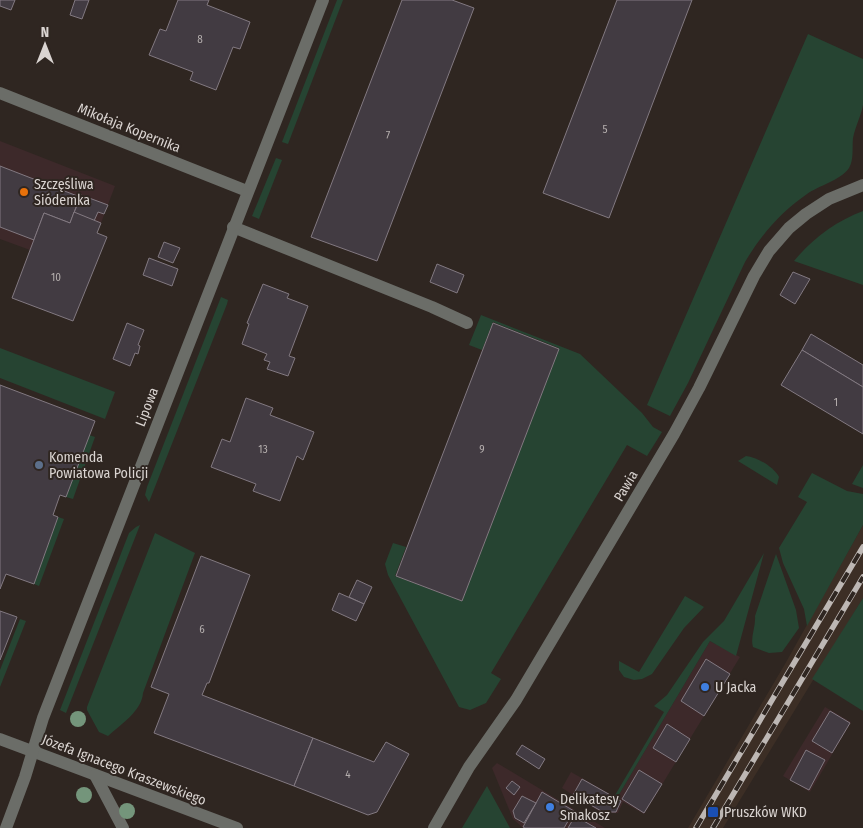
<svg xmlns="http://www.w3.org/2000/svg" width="863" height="828" font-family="'Fira Sans Condensed',sans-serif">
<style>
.commercial{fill:#3d292a}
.built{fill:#3c2e25}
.green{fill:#264432}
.building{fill:#423b42;stroke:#827981}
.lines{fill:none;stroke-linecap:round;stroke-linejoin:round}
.minor{stroke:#6b6d68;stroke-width:12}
.rail-casing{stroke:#bdb7b4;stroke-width:5.5}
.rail{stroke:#2f2621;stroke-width:4;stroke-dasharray:11;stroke-linecap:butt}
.tree{fill:#74957b}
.food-dot{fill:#e8710a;stroke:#2f2621;stroke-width:2}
.service-dot{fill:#5c6f8a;stroke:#2f2621;stroke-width:2}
.shop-dot{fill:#3f7fe0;stroke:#2f2621;stroke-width:2}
.transit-dot{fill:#1a4fb4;stroke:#2f2621;stroke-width:2}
.labels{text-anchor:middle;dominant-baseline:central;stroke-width:4;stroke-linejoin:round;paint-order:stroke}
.number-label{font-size:11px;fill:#b4aead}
.street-label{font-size:14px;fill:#dad4d1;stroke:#2f2621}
.poi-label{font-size:14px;fill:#dad4d1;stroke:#2f2621;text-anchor:start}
</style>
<rect width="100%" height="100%" fill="#2f2621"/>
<!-- commercial -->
<g class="commercial">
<path d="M0,141L115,186L101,223L45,213L30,250L0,239Z"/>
<path d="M710,641L740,657L644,814L623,802L618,813H608L605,815L562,788L571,772L617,798Z"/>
<path d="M825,707L851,722L810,792L783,776Z"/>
<path d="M497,763L605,828H523L513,819L492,768Z"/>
</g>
<!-- built -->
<path class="built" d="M863,525V598L723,828H688L785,664Z"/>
<!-- green -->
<g class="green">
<path d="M337,0H343L288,144L282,142Z"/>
<path d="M808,34L863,59C863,74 863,91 863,105C861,116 855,127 853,138C852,148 854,160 849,168C841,180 818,186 807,194C781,212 761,235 745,262L688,383L670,416L647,405Z"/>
<path d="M276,158L282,160L259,219L252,216Z"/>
<path d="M863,211V285L794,261C812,239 836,221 863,211Z"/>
<path d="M221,297L228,300L227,304L149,502L145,495L147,487Z"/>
<path d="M481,315L580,354L642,413L653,427L662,432L647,456L627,445L491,673L501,679L486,703L470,710L459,707L388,575L385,564L393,543L406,547L395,576L462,601L559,348L493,322L482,350L469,345Z"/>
<path d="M0,348L115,392L105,419L0,378Z"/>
<path d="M89,435L95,437L73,499L66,497Z"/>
<path d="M746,456C757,457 774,467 779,477L777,485L738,461Z"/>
<path d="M863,465V488L852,484Z"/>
<path d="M812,473L847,491L863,494V525L807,626L804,609L783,563L779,548L807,502L798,497Z"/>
<path d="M58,517L64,519L39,586L34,584Z"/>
<path d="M140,525L66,713L60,710L129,533L136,527Z"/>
<path d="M155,533L195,553L143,693C142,711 120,725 108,736L99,732L87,710V707Z"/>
<path d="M764,553L736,656L710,641L617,798L614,797L664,712L654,706L667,695L703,642L724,621Z"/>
<path d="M776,554L796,610L799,628L782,652L769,653L753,647C750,637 756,627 755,616Z"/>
<path d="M685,596L704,607L684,628L652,674L642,679L634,680L624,677L619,670V661L639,672Z"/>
<path d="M863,598V711L812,679Z"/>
<path d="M20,619L26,621L0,687V670Z"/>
<path d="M487,786L510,828H462Z"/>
</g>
<!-- building -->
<g class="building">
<path d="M0,0H15L11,10L0,6Z"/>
<path d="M75,0H89L82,19L70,15Z"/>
<path d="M178,0H209L207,5L250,22L240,49L233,47L216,90L190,80L193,72L149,55L160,29L166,31Z"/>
<path d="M402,0H452L474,8L377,261L311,237Z"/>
<path d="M617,0H692L609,218L543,193Z"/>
<path d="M0,166L80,197L70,223L44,213L34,240L0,227Z"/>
<path d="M81,195L108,205L104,214L98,212L94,221L74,213Z"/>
<path d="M74,212L101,223L97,233L107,237L73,321L12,298L44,213L70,223Z"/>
<path d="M164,242L180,248L173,263L158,257Z"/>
<path d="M149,258L178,269L172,286L143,275Z"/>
<path d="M437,264L464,275L457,293L430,282Z"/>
<path d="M793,272L810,279L795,304L780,295Z"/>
<path d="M263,284L289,294L287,298L308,306L289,356L295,358L288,376L267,369L270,362L264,360L267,354L242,344L249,324L247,323Z"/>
<path d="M127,323L144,330L138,345L140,346L138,354L135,353L130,366L113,359Z"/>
<path d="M493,323L559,349L462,601L396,576Z"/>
<path d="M811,334L863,365V387L802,350Z"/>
<path d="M802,350L863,387V434L781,385Z"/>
<path d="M0,385L95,421L66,497L60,495L53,515L58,517L34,584L6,574L0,589Z"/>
<path d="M246,398L273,408L270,415L314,432L303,460L297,456L280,501L253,491L256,484L211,467L222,439L230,442Z"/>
<path d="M201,556L250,575L209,683H207L202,695L313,738L294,786L154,733L169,694L151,687Z"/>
<path d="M357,580L372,587L364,604L349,597Z"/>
<path d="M339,593L364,604L356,621L332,610Z"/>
<path d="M0,611L17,617L0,660Z"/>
<path d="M706,659L730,674L704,716L681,701Z"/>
<path d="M830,711L850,723L832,753L812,741Z"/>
<path d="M667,724L690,739L676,762L653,748Z"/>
<path d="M313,738L374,762L386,742L409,754L377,812L368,815L294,786Z"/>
<path d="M522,745L545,759L539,769L516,754Z"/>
<path d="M806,750L825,760L809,790L790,780Z"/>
<path d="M639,770L662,784L644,813L622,799Z"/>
<path d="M582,779L621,801L616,812H607L605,815L602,813L603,812L573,795Z"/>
<path d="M512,781L520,787L514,795L506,788Z"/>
<path d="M542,792L574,811L564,828H525L523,827Z"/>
<path d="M522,796L536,803L524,823L515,818L513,811Z"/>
<path d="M575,816L596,828H568Z"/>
</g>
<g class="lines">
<!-- minor -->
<g class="minor">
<path d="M0,93L247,191"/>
<path d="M233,227L432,307L467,323"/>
<path d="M0,739L237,828"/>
<path d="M95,775L123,828"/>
<path d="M6,828L25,777L43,718L323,0"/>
<path d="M434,828L469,767L516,700L674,434L699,388L754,276L769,251L789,228L806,214L829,199L863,185"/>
</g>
<!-- rail casing -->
<g class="rail-casing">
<g id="rail">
<path d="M696,828L863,547"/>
<path d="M713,828L863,577"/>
</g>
</g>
<!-- rail -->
<use href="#rail" class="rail"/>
</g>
<!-- trees -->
<g class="tree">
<circle cx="78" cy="719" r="8"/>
<circle cx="84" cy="795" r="8"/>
<circle cx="127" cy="811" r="8"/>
</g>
<!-- markers -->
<circle class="food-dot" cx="24" cy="192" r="5"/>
<circle class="service-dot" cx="39" cy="465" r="5"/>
<g class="shop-dot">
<circle cx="705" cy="687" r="5"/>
<circle cx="550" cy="807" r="5"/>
</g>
<rect class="transit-dot" x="707" y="806" width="12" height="12" rx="2.5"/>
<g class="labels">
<!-- number labels -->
<g class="number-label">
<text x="200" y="39">8</text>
<text x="605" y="129">5</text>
<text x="388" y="135">7</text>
<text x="56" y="277">10</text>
<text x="836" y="402">1</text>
<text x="263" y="449">13</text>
<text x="482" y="449">9</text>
<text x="202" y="629">6</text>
<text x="348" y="774">4</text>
</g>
<!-- street labels -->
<g class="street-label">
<text transform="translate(129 128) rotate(22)">Mikołaja Kopernika</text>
<text transform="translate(147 407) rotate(-69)">Lipowa</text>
<text transform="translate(626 486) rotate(-59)">Pawia</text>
<text transform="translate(124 770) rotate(21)">Józefa Ignacego Kraszewskiego</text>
</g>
<!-- poi labels -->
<g class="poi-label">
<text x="34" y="184">Szczęśliwa<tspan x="34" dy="16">Siódemka</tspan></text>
<text x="49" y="457">Komenda<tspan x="49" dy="16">Powiatowa Policji</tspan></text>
<text x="715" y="687">U Jacka</text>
<text x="560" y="799">Delikatesy<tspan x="560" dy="16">Smakosz</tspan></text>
<text x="724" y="812">Pruszków WKD</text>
</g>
</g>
<!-- north arrow -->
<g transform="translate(45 45)" stroke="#2f2621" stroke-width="4" paint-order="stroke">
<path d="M0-4L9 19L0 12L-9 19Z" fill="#dad4d1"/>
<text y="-8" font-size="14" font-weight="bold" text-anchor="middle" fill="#dad4d1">N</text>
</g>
</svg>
